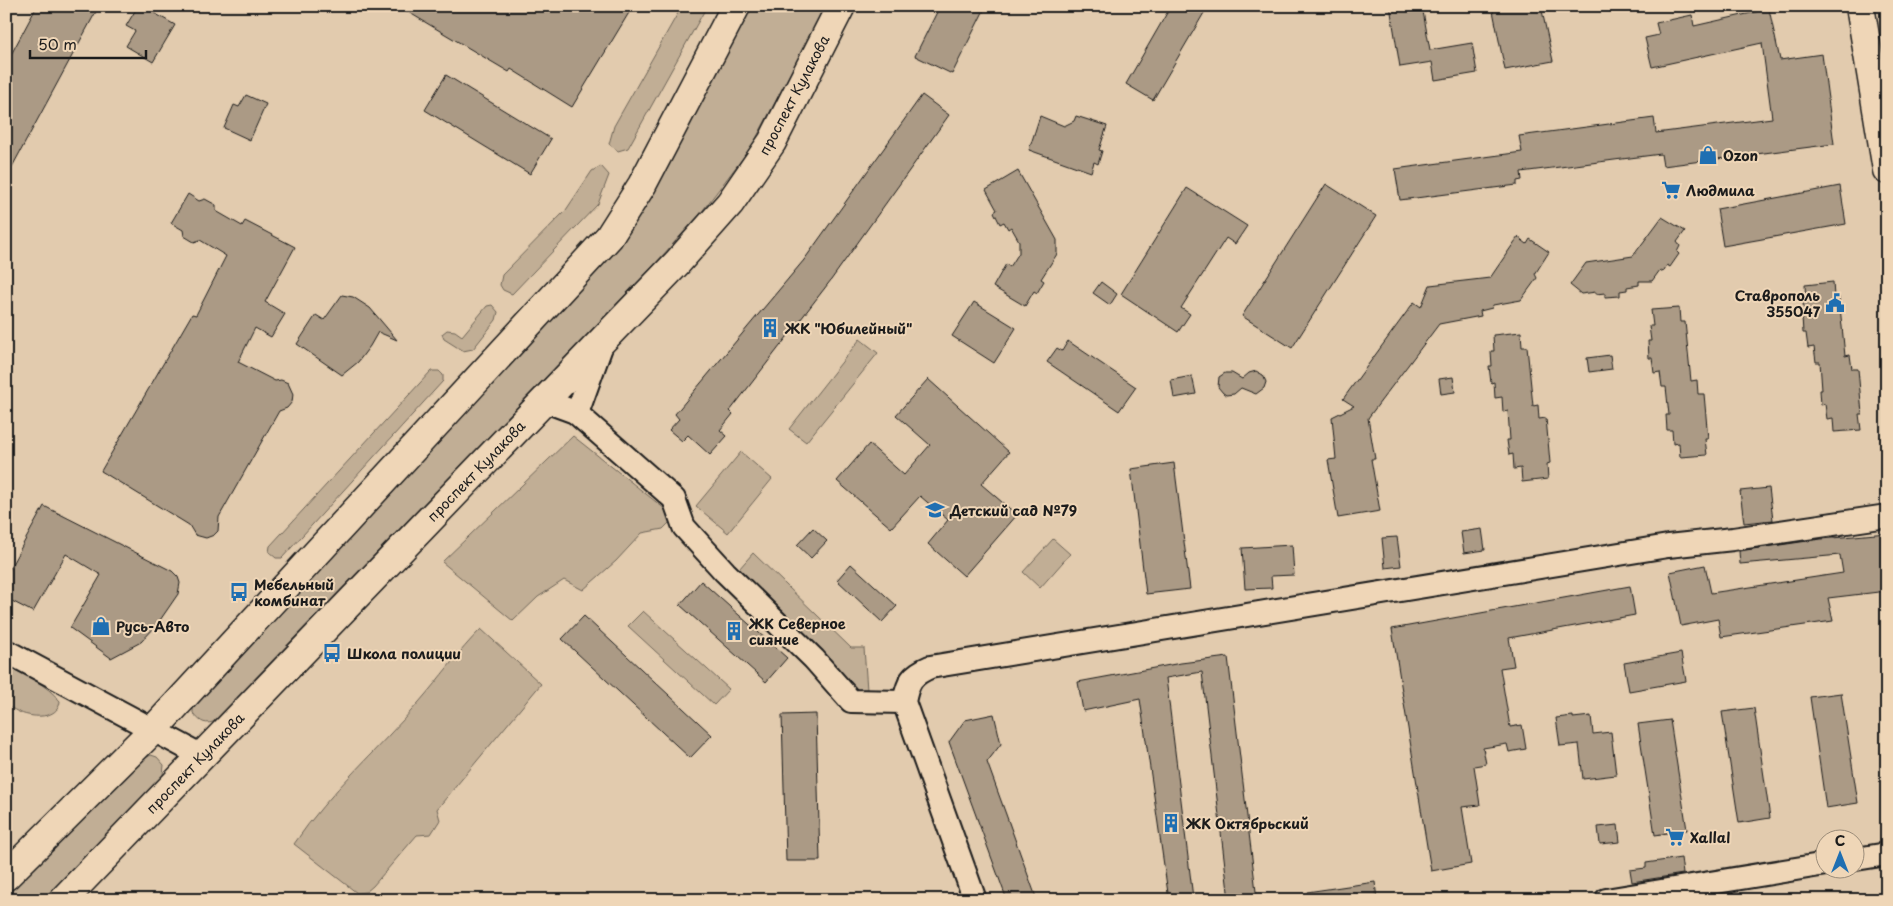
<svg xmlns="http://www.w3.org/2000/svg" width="1893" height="906" font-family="'Playpen Sans',sans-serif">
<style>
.green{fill:#c1ae95;stroke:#6e6558}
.building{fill:#ab9a85;stroke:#1c1c1c}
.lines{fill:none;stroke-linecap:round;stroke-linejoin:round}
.minor-casing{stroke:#1c1c1c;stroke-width:26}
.major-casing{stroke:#1c1c1c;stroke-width:31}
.minor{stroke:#efd6b7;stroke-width:22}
.major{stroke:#efd6b7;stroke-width:28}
.labels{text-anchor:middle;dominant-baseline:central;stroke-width:4;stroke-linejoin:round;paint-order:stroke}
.street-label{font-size:14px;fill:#1c1c1c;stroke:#efd6b7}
.poi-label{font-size:14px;font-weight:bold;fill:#1c1c1c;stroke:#efd6b7;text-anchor:start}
</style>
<rect width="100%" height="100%" fill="#e2cbae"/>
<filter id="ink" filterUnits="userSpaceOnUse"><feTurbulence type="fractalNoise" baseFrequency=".02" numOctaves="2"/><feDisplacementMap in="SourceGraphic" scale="10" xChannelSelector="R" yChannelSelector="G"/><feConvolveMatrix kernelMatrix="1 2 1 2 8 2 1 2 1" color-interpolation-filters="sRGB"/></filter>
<g filter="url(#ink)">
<!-- green -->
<g class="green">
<path d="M682,6H707L628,148L618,151L609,144L614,126Z"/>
<path d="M751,6H826L752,146L700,214L653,266L213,722C203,725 199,720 193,713V703L679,144Z"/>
<path d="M601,166L609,175L598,204L512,294L503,290L500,285L502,275L566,210L592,171Z"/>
<path d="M492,305L498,312L496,320L473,349L463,351L444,339L442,334L447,330L455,331L462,336L487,306Z"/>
<path d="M860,339L878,353L806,442L789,429Z"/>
<path d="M431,371H439L443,375V381L282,558H276L269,552L270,546Z"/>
<path d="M573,436L675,517L663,529L642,533L616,561L583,590L564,580L538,597L513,621L442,562Z"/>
<path d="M741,452L772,479L728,533L696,506Z"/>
<path d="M1053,539L1070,554L1040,588L1023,572Z"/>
<path d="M753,553L851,648H864L867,690L855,692L824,652L739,569Z"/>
<path d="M643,611L729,689L714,705L628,626Z"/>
<path d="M481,629L541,684L437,809L440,820L431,834L417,835L373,886L366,892L357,893L294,844C330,791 378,750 419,702C440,678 458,652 481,629Z"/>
<path d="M6,666C25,674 47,685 60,701C59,716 41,718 28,715C21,714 13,709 6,705Z"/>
<path d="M151,755L157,757L164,765L163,775L159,782L45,900H6V892L138,762Z"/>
</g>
<!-- building -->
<g class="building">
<path d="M37,6H99L6,178V64Z"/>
<path d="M138,6H142L175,25L153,62L126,46L135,31L126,26Z"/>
<path d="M398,6H633L572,107L511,69L509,72Z"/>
<path d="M940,6H986L952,74L915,56Z"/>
<path d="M1171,6H1208L1153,100L1126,84Z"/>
<path d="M1390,6H1422L1430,50L1472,43L1477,73L1435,80L1432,62L1400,67Z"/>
<path d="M1492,6H1541L1553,61L1505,70Z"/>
<path d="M1769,9L1780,60L1822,54L1834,144L1663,166L1661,154L1521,172L1522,180L1517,181V185L1400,200L1395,169L1522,152L1519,136L1654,118L1656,133L1772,118L1762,43L1652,67L1645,38L1659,35L1656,23L1692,15L1694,26Z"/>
<path d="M446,75L551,139L530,174L425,110Z"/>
<path d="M246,95L266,104L250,140L224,128L234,105L239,107Z"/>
<path d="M922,95L949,115L831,280L730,411L733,414L720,430L727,436L710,455L688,435L682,441L669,430L679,419L675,414L804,260Z"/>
<path d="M1040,116L1064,126L1074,121L1076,116L1107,126L1099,150L1102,151L1098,164L1094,162L1091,172L1029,150Z"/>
<path d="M1018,171L1057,240V254L1041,279L1044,281L1037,293L1034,291L1025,306L993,287L1006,264L1010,267L1019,253V241L1011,227L1008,229L1004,222L1000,224L994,212L997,210L986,190Z"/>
<path d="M1326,184L1376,216L1292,348L1242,316Z"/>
<path d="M1840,186L1846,224L1723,246L1717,209Z"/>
<path d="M1187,188L1247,226L1235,244L1226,238L1181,308L1190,314L1178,332L1121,294Z"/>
<path d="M188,194L199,201L205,199L216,205V211L242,226L245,221L295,247L265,302L285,314L271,337L255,328L238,362L275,381L281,380L288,383L293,394L292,402L287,408L279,411L219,517L218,531L214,535L206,538L195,535L189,525L101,471L192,314L196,315L226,256L200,240L194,242L184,236L183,230L171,223Z"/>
<path d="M1662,217L1685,231L1677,242L1680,246L1677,252L1679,254L1670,267L1667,265L1663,272L1660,270L1652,281H1639V285L1627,287V290L1620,291V296L1605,297V293L1596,294V292L1581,294L1570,285L1586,263L1633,256Z"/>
<path d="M1518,237L1527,244L1530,239L1549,252L1535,274L1537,278L1521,300L1493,305L1492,308L1480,311L1481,316L1439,324L1368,418L1375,459H1371L1380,511L1338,518L1328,460L1336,459L1332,417L1354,406L1343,399L1414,302L1421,307L1430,285L1490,278Z"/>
<path d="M1101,282L1117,294L1110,305L1093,293Z"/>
<path d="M1833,282L1834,297H1839L1845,356L1850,355L1852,369H1858L1862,414H1859L1861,430L1834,432L1833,418L1827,419L1825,404L1821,405L1820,390H1822L1820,362H1816L1814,347L1808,348L1806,333H1803L1802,316H1804L1803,301H1806L1805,285Z"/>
<path d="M342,295L353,297L370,308L397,340L378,332L370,346L358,362L342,375L297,344L316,315L324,320Z"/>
<path d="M974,302L1016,328L994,363L952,336Z"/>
<path d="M1679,308L1680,322H1685L1691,381L1697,380L1698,394H1704L1708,439H1705L1707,455L1680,457L1679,443L1673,444L1672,430H1667L1666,415H1669L1666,387H1662L1660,372L1654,373L1652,358H1649L1648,341H1651L1649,326H1653L1651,310Z"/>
<path d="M1521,332L1522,347H1527L1533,406L1538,405L1539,419L1546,418L1550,463L1547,464L1548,479L1522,482L1521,468L1514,469L1513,454L1509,455L1507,440H1510L1508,411L1503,412L1502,397L1495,398L1494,382L1491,383L1489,366H1492L1491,351H1494L1493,335Z"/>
<path d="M1068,341L1136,387L1119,411L1047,362L1057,348L1062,351Z"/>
<path d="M1610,355L1612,369L1589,372L1587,358Z"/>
<path d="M1256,371L1263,375L1266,382L1264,388L1256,394L1241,388L1234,394L1226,395L1223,393L1218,387L1219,377L1225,373H1232L1242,379L1249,373Z"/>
<path d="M1192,376L1196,394L1174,398L1171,380Z"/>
<path d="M1453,377L1455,392L1441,394L1439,379Z"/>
<path d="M928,379L1009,452L981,484L1017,515L964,576L928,544L948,520L920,496L891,528L837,481L869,444L904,475L930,445L896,415Z"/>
<path d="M1174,463L1190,589L1146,594L1131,469Z"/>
<path d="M1769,488L1773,520L1744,523L1740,491Z"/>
<path d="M44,506L172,571L178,577L180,583L178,594L156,626L141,642L111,658L70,628L101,575L66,554L33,612L6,598V575Z"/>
<path d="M813,528L827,541L811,558L797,545Z"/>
<path d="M1482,529L1485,550L1464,553L1461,532Z"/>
<path d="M1887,533V591L1828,598L1833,621L1721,637L1718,619L1681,626L1670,572L1705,565L1711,593L1843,573L1840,555L1740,564L1739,551L1821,539Z"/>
<path d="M1397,537L1401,566L1385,568L1382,538Z"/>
<path d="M1292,545L1294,575L1271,576L1272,588L1245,589L1242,548Z"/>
<path d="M851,564L897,606L882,622L837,580Z"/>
<path d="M701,581L787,658L766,682L680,605Z"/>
<path d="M1630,586L1635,615L1509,638L1514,666L1500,668L1510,727L1522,725L1526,749L1509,752L1507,744L1483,748L1486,764L1474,766L1480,805L1462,807L1471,864L1431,871L1392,629Z"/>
<path d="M584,616L712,735L690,758L562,639Z"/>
<path d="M1681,653L1686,681L1629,691L1624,663Z"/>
<path d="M1228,657L1257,900H1229L1202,672L1166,678L1193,898L1169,900L1140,699L1083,711L1078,682L1181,663Z"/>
<path d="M1841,693L1858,803L1826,808L1810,697Z"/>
<path d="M1754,708L1770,818L1739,823L1722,712Z"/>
<path d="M816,714L820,861H786L782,715Z"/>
<path d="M994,714L1001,744L987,762L1037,900H1007L949,742L965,720Z"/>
<path d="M1573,716V718L1591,716L1593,734L1611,732L1616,775L1583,779L1579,744L1560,746L1556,718Z"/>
<path d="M1670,720L1687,830L1655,835L1638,724Z"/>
<path d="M1618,825L1620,842L1600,844L1598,827Z"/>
<path d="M1681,858L1683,874L1632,882L1630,870L1646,868V863Z"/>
<path d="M1375,882L1377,900H1308L1307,892Z"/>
</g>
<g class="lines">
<!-- minor casing -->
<g class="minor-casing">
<g id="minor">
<path d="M545,401L575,412L674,499L684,527L725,572L814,659L851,701L904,702"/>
<path d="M575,412L580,405L602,344"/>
<path d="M6,651L202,756"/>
<path d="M1856,859L1887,854"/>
<path d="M975,900L904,702C908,682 911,675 930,667L1668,546L1733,539L1887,516"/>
<path d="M1606,900L1826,864"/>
</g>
</g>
<!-- major casing -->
<g class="major-casing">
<g id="major">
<path d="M1860,6L1887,170"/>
<path d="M6,876L153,730L609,237L642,185L736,6"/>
<path d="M63,900L677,263L730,203L772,142L841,6"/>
</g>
</g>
<!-- minor -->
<use href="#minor" class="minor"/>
<!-- major -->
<use href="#major" class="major"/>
</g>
</g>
<!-- icons -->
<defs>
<g id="shop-bare" transform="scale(1.5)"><path d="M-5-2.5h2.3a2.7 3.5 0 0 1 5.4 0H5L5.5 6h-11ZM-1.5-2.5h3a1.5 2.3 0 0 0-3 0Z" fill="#1f6fb2" stroke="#efd6b7" stroke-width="2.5" paint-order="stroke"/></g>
<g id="supermarket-bare" transform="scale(1.5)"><path d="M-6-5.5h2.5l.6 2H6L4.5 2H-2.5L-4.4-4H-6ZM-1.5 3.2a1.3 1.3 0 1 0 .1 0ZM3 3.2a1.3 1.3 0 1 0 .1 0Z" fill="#1f6fb2" stroke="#efd6b7" stroke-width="2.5" paint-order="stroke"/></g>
<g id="civic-bare" transform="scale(1.5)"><path d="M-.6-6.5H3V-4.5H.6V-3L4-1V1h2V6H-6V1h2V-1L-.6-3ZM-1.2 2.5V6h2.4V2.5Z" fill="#1f6fb2" stroke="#efd6b7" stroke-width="2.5" paint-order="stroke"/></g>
<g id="building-bare" transform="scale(1.5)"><path d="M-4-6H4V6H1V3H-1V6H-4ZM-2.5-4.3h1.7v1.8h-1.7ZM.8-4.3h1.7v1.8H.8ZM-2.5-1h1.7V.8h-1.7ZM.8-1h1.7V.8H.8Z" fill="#1f6fb2" stroke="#efd6b7" stroke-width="2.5" paint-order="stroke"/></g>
<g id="school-bare" transform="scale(1.5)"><path d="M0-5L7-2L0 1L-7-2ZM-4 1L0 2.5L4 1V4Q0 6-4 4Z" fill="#1f6fb2" stroke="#efd6b7" stroke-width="2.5" paint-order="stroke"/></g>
<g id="bus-bare" transform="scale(1.5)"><path d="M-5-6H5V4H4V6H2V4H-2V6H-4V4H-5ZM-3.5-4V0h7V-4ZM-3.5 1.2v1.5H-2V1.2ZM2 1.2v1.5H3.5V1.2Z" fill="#1f6fb2" stroke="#efd6b7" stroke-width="2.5" paint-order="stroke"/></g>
</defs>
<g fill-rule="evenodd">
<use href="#shop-bare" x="1708" y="155"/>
<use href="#supermarket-bare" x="1671" y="190"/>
<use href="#civic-bare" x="1835" y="303"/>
<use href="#building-bare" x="770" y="328"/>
<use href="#school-bare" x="935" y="510"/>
<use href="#bus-bare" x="239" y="592"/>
<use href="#shop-bare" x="101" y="626"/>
<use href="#building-bare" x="734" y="631"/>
<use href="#bus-bare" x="332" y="653"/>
<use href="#building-bare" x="1171" y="823"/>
<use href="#supermarket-bare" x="1675" y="837"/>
</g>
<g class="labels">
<!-- street labels -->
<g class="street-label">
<text transform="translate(794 95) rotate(-62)">проспект Кулакова</text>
<text transform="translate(476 471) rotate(-46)">проспект Кулакова</text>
<text transform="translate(195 763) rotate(-46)">проспект Кулакова</text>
</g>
<!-- poi labels -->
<g class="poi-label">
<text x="1723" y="155">Ozon</text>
<text x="1686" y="190">Людмила</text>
<text x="1820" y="295" text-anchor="end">Ставрополь<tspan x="1820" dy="16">355047</tspan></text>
<text x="785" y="328">ЖК "Юбилейный"</text>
<text x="950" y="510">Детский сад №79</text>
<text x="254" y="584">Мебельный<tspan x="254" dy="16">комбинат</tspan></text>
<text x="749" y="623">ЖК Северное<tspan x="749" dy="16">сияние</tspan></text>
<text x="116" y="626">Русь-Авто</text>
<text x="347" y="653">Школа полиции</text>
<text x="1186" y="823">ЖК Октябрьский</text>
<text x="1690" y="837">Xallal</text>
</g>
</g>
<!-- margin -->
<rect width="1893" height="906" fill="none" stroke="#efd6b7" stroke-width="25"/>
<rect x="12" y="12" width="1868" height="881" fill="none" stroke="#1c1c1c" stroke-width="2" filter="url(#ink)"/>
<!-- north arrow -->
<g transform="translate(1840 854)"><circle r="24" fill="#efd6b7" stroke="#9b8c79"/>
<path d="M0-4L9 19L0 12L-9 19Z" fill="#1f6fb2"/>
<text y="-8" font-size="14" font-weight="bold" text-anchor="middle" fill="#1c1c1c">С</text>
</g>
<!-- scale -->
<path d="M30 50v8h116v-8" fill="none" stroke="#1c1c1c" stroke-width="2.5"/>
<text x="38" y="50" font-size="15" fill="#1c1c1c" stroke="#efd6b7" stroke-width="4" paint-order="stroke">50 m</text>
</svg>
